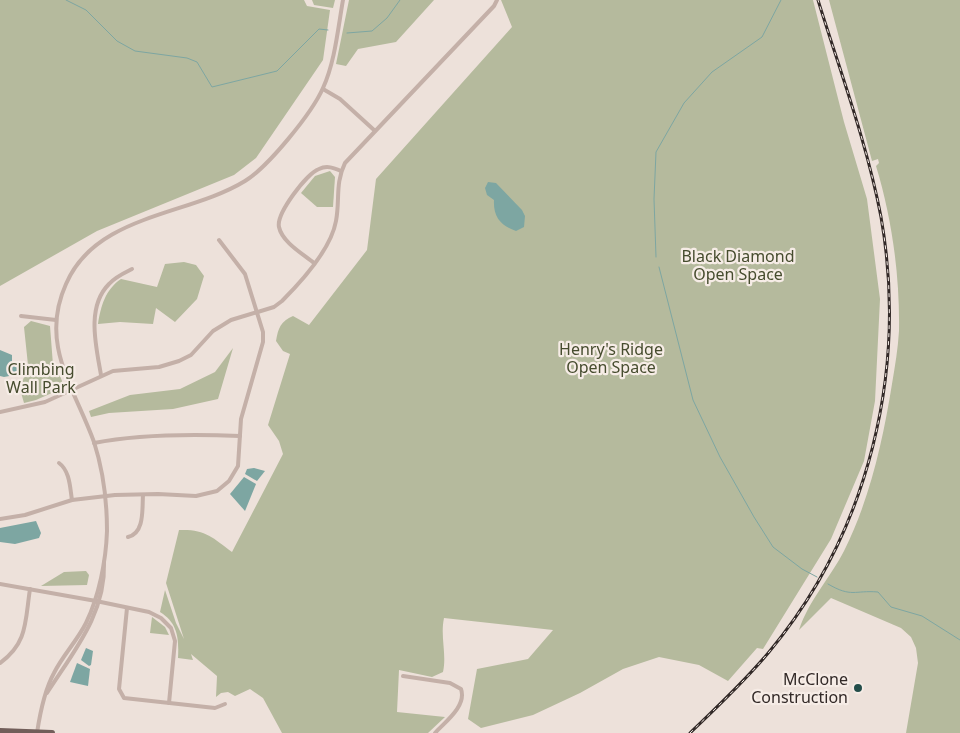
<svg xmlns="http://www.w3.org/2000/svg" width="960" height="733" font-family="'Noto Sans',sans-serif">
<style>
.green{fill:#b5ba9d}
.water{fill:#7da6a2}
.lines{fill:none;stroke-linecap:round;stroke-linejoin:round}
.stream{stroke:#7da6a2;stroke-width:1}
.street{stroke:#c4b0a8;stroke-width:4}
.primary{stroke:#725e5a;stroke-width:6}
.rail-casing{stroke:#322927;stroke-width:3}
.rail{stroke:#f6ece6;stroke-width:1;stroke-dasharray:4;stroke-linecap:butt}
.poi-dot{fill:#234d49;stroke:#f6ece6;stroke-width:2}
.labels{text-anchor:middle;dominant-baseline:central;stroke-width:4.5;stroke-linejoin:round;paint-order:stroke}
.park-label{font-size:16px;fill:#464c2e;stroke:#f6ece6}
.poi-label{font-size:16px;fill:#322927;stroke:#f6ece6;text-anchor:end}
</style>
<rect width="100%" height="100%" fill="#ede1da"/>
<!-- green -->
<g class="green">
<path d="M0,0H304L307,6L330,10L323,60L256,158L234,175L97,231L0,286Z"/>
<path d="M312,0H335L333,8L314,5Z"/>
<path d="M349,0H434L396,42L358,49L346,66L336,64Z"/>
<path d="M501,0H813L844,122L867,199L880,299L875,401L864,461L831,539L763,649L757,648L728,681L699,665L659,657L623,669L580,693L533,715L481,728L468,719L477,669L528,659L553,630L444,618C440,637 447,654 443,672L432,677L399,670L397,712L445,717L428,733H282L263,698L250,689L235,696L228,692L221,693L216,697L217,676L191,654L193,660L178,658C179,639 178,623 160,612L165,590L176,623L184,639L166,583L179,530C205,529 212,537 232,552L283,454L279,441L268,425L290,354L283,351L276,341C278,328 281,321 293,316L309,325L367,250L376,179L512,27Z"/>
<path d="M829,0H960V733H906L918,663L916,648L911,637L901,628L831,598L799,630C809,600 830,578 844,551C870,499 883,440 892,384C895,366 898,348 899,331C900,277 892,218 876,166L879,163L878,159L872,161Z"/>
<path d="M330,171L335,177L333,207H317L301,193L315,176Z"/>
<path d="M184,262L196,265L204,276L197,299L175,322L156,308L153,324L120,322L98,324C101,306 105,290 121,279L157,287L165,264Z"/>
<path d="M31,321L50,326L53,365L56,366L62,381L61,389L36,400L24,403L18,382L23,380L28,365L24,327Z"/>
<path d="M233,348L218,399L173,409L109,413L91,417L89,411L130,395L180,389L215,372Z"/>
<path d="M86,571L89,575L87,585L41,586L64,572Z"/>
<path d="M152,617L165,627L169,635L150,633Z"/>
</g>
<!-- water -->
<g class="water">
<path d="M488,182L496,183L522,210L525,216L524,227L516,231C501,226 493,217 494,200L487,195L485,188Z"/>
<path d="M0,350L12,355V361L17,363L20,374L4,377L0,376Z"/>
<path d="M254,468L265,471L257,481L245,474L247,469Z"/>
<path d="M244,477L256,484L245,511L230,494Z"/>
<path d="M36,521L41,533L39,538L15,544L0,542V528Z"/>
<path d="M86,648L93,651L91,665L89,666L81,660Z"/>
<path d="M77,663L90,669L88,686L70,682Z"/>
</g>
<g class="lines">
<!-- stream -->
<g class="stream">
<path d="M66,0L86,10L117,41L135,51L187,58L197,62L212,87L277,71L319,29L328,30"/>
<path d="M347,33L372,31L387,18L400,0"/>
<path d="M656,257L654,199L656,152L684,103L712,72L762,37L781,0"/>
<path d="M659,267L693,400L720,457L754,517L773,547L802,569L817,577"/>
<path d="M828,584C852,598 854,590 878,592L891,607L922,616L960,640"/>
</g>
<!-- street -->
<g class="street">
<path d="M323,89L340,99L374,130"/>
<path d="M314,263C303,254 282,242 279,227C276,214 306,174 319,169C327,165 334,168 341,171"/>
<path d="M21,316L56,320"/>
<path d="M101,375C96,346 86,307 109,284C115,277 124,273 132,269"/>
<path d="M0,412L45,402L113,371L159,367L179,361L191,355L213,331L231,320L274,307L282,301C302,281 331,249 336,221C340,201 335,183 345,163L494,6L497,0"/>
<path d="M94,443C140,434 193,434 240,436"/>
<path d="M59,463C70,471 70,488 72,500"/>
<path d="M0,519L25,515L72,500L115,495L158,494L196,496L217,491L229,481L238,466L241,419L263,342V332L245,274L219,240"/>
<path d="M128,537C145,533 142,508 143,495"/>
<path d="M0,584L96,601L149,612L161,618L171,628L175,641L169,703"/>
<path d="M127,608L119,689L124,698L215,708L225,704"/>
<path d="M0,663C28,643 25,621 30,589"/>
<path d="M403,676L450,683L461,689C467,706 445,722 435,733"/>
<path d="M47,693C73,652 106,614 104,562"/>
<path d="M37,733C40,713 44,691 54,673C63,655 77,641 86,623C99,596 106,561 107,531C107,502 103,470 94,442C74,387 39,344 66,284C96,214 188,216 245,181C268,167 312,113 323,88C335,62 338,28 343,0"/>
</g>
<!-- primary -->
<path class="primary" d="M0,731L52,733"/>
<!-- rail casing -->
<g class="rail-casing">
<path id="rail" d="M690,733C717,707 745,681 769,652C869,532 908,370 881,217C867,143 840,71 818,0"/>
</g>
<!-- rail -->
<use href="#rail" class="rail"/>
</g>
<!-- markers -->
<circle class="poi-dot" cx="858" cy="688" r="5"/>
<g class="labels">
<!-- park labels -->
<g class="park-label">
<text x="738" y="256">Black Diamond<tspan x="738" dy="18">Open Space</tspan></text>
<text x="611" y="349">Henry's Ridge<tspan x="611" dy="18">Open Space</tspan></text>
<text x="41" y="369">Climbing<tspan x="41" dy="18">Wall Park</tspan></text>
</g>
<!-- poi labels -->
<g class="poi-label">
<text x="848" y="679">McClone<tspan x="848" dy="18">Construction</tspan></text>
</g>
</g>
</svg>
